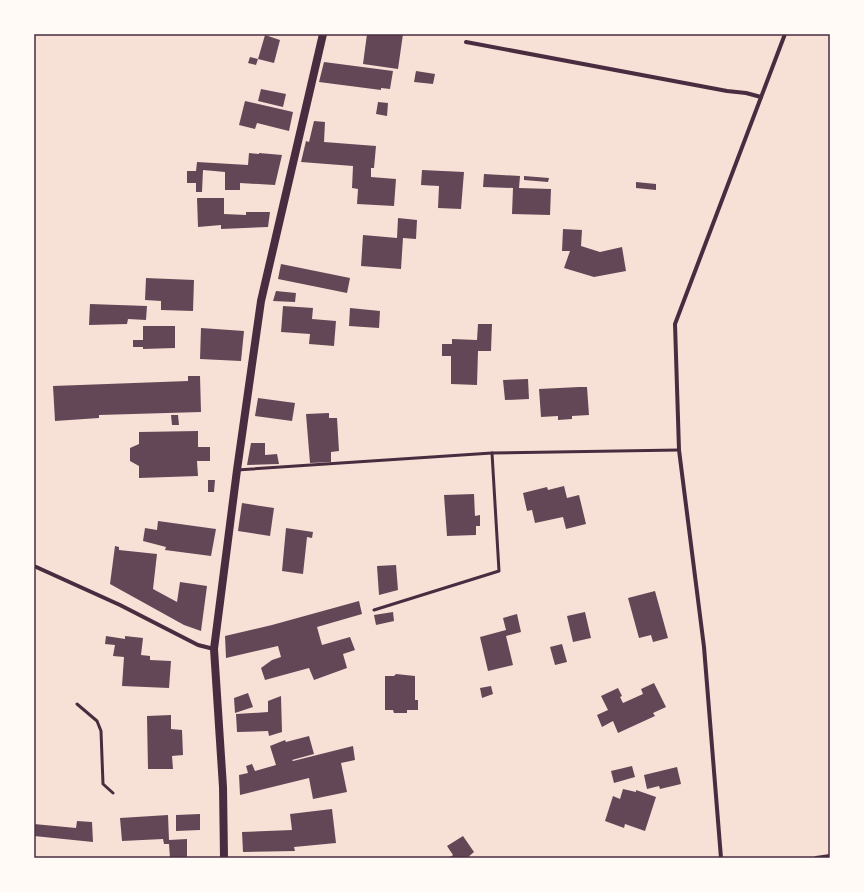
<svg xmlns="http://www.w3.org/2000/svg" width="864" height="892" font-family="Arial,sans-serif">
<style>
.building{fill:#644757}
.lines{fill:none;stroke-linecap:round;stroke-linejoin:round}
.service{stroke:#4a2c40;stroke-width:3}
.minor{stroke:#4a2c40;stroke-width:4}
.secondary{stroke:#4a2c40;stroke-width:8}
.neatline{fill:none;stroke:#4a2c40;stroke-width:1.5}
</style>
<rect width="100%" height="100%" fill="#f7e1d7"/>
<!-- building -->
<g class="building">
<path d="M367,34H403L398,69L363,64Z"/>
<path d="M265,35L280,40L274,63L258,59L256,65L248,63L250,57L258,59Z"/>
<path d="M324,62L393,71L390,89L381,88V90L319,82Z"/>
<path d="M416,71L435,74L433,84L414,82Z"/>
<path d="M261,89L286,94L283,107L258,101Z"/>
<path d="M245,101L293,112L289,131L257,123L255,129L239,125Z"/>
<path d="M378,102L388,103L387,116L376,114Z"/>
<path d="M314,121L325,122L324,142L376,146L374,168H371V177L396,179L394,206L357,204L358,189L352,188L353,166L301,162L306,141L309,142Z"/>
<path d="M249,153L259,154V153L282,155L275,185L240,183V190H225V172L203,170L202,192H196V183H187V171H196L197,162L248,165Z"/>
<path d="M422,170L464,172L461,209L438,208L439,186L421,185Z"/>
<path d="M484,174L520,176L519,188L551,189L550,215L512,214L513,188L483,187Z"/>
<path d="M524,176L549,178L548,182L524,180Z"/>
<path d="M636,182L656,184V190L636,188Z"/>
<path d="M197,198H224V214L246,215V212H270L268,227L221,229V225L198,227Z"/>
<path d="M398,218L417,220L416,239L403,238L401,269L361,266L363,235L397,238Z"/>
<path d="M563,229L582,230L581,246L600,252L622,247L626,271L594,277L564,268L570,251H562Z"/>
<path d="M281,264L350,278L347,293L278,279Z"/>
<path d="M146,278L194,280L193,311L161,310V301L145,300Z"/>
<path d="M276,291L296,293L295,302L273,301Z"/>
<path d="M90,304L147,306L146,320L128,319L127,324L89,325Z"/>
<path d="M283,306L313,308L312,319L336,321L334,346L309,344L310,334L281,332Z"/>
<path d="M350,308L380,311L379,328L349,326Z"/>
<path d="M478,324H492L491,351H478L477,385L451,384V356H442V344H452V339L477,340Z"/>
<path d="M143,326H175V348L143,349V347H133V340H143Z"/>
<path d="M201,328L244,331L241,361L200,359Z"/>
<path d="M188,376H200L201,412L99,415V418L55,421L53,386L188,381Z"/>
<path d="M528,379L529,399L505,400L503,380Z"/>
<path d="M579,387H587L589,415L572,416V419L558,420V416L541,417L539,389Z"/>
<path d="M258,398L295,403L292,421L255,416Z"/>
<path d="M329,413V418H337L339,451L331,452V462L310,463L306,414Z"/>
<path d="M171,415H178L179,425H172Z"/>
<path d="M198,431V447H210V461H197L198,476L139,478V466L130,461V448L139,444V432Z"/>
<path d="M251,443H265V455L277,454L279,464L247,465Z"/>
<path d="M208,480H215L214,492H208Z"/>
<path d="M564,486L567,498L579,495L586,524L566,529L563,517L535,523L532,510L527,511L523,493L547,487L548,490Z"/>
<path d="M474,494L475,516L480,515V526H476V535L447,536L444,495Z"/>
<path d="M242,503L274,508L270,536L238,531Z"/>
<path d="M158,521L216,529L211,556L165,550L166,547L143,541L145,528L157,530Z"/>
<path d="M286,528L313,532L312,538L307,537L303,574L282,571Z"/>
<path d="M115,546L119,547V550L157,554L153,589L177,602L180,582L207,586L201,631L184,625L110,584Z"/>
<path d="M396,565L398,590L379,595L377,566Z"/>
<path d="M655,591L668,638L653,642L651,635L639,638L628,598Z"/>
<path d="M359,601L362,614L317,627L322,645L350,637L355,650L343,654L347,668L314,680L309,668L265,680L261,668L272,660L281,657L278,646L226,658L225,636L272,625Z"/>
<path d="M393,612L394,621L376,625L374,615Z"/>
<path d="M585,612L591,638L573,642L567,616Z"/>
<path d="M517,614L521,632L506,636L513,665L488,671L480,637L506,630L503,618Z"/>
<path d="M106,636L125,639V636L143,638L141,655L150,656V660L171,661L169,688L122,686L124,657L113,656L115,645L105,644Z"/>
<path d="M562,644L567,662L555,665L550,647Z"/>
<path d="M396,674L415,676V700H418V710H407V713H394L393,710H385V676H394Z"/>
<path d="M654,683L666,707L653,713L655,716L618,733L613,721L602,727L597,715L608,710L601,696L618,688L622,696L620,697L623,703L643,694L641,689Z"/>
<path d="M491,686L493,694L482,698L480,688Z"/>
<path d="M248,693L253,707L235,713L234,698Z"/>
<path d="M281,696L282,732L269,736L268,731L237,732L236,714L268,712V701Z"/>
<path d="M171,715V729L182,730L183,755L172,756L173,769H148L147,716Z"/>
<path d="M309,736L314,754L292,760L293,761L353,746L355,760L341,763L347,792L313,799L309,778L240,795L239,775L248,773L246,766L252,764L255,771L276,765L270,746L285,740L286,742Z"/>
<path d="M632,766L635,777L614,783L611,771Z"/>
<path d="M677,767L681,784L660,789L659,786L647,789L644,775Z"/>
<path d="M623,789L636,792V790L656,797L645,831L625,824L624,828L605,821L613,796L620,799Z"/>
<path d="M332,809L336,843L294,847L295,851L243,852L242,832L292,830L290,814Z"/>
<path d="M200,814V830L176,831V815Z"/>
<path d="M168,815L169,840L187,839V858H170L169,844H164L163,839L122,841L120,818Z"/>
<path d="M77,821L92,822L93,842L34,836V824L76,828Z"/>
<path d="M463,836L474,852L467,858H449L453,855L447,846Z"/>
</g>
<g class="lines">
<!-- service -->
<g class="service">
<path d="M237,470L492,453L679,450"/>
<path d="M374,610L499,571L492,453"/>
<path d="M77,704L97,721L101,731L103,784L113,793"/>
</g>
<!-- minor -->
<g class="minor">
<path d="M466,42L727,91L746,93L761,97"/>
<path d="M34,566L120,605L198,645L214,649"/>
<path d="M721,858L704,647L679,450L675,324L785,34"/>
<path d="M816,858L830,856"/>
</g>
<!-- secondary -->
<path class="secondary" d="M224,858L223,787L214,649L237,470L261,301L323,34"/>
</g>
<!-- border -->
<rect width="864" height="892" fill="none" stroke="#fffaf5" stroke-width="70"/>
<rect x="35" y="35" width="794" height="822" class="neatline"/>
</svg>
